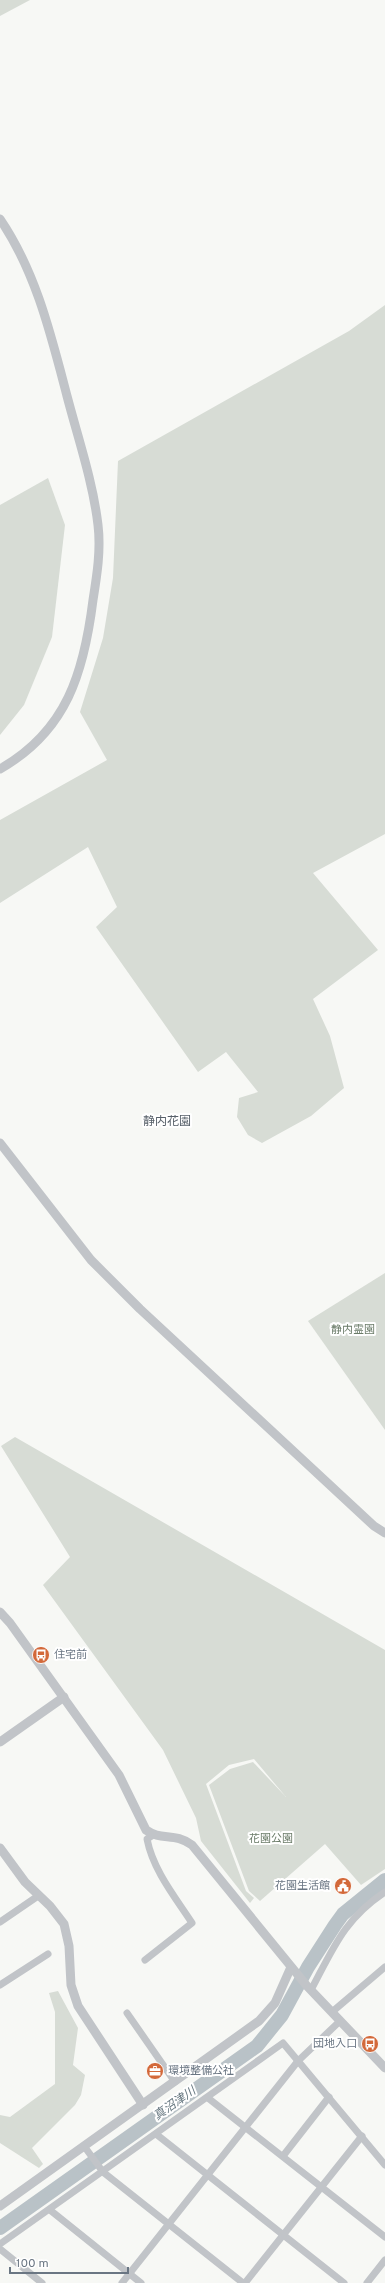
<svg xmlns="http://www.w3.org/2000/svg" width="385" height="2283" font-family="Overpass,'Noto Sans JP',sans-serif">
<style>
.green{fill:#d7dcd5}
.lines{fill:none;stroke-linecap:round;stroke-linejoin:round}
.river{stroke:#b9c2c7;stroke-width:14}
.minor{stroke:#c1c4c8;stroke-width:7}
.tertiary{stroke:#c1c4c8;stroke-width:9}
.labels{text-anchor:middle;dominant-baseline:central;stroke-width:4;stroke-linejoin:round;paint-order:stroke}
.park-label{font-size:11px;fill:#6a7b68;stroke:#fff}
.poi-label{font-size:11px;fill:#6a7683;stroke:#fff;text-anchor:start}
.neighbourhood-label{font-size:12px;fill:#576069;stroke:#fff}
.water-label{font-size:12px;font-style:italic;fill:#65767f;stroke:#fff}
</style>
<rect width="100%" height="100%" fill="#f7f8f5"/>
<!-- green -->
<g class="green">
<path d="M0,0H30L0,16Z"/>
<path d="M385,305V834L313,873L378,950L313,999L330,1036L344,1088L311,1116L262,1143L248,1135L237,1117L239,1098L258,1092L226,1052L198,1072L96,927L117,907L88,847L0,903V820L107,760L80,712L103,638L113,578L118,461L349,331Z"/>
<path d="M48,478L65,525L52,637L24,705L0,735V505Z"/>
<path d="M385,1273V1430L308,1321Z"/>
<path d="M15,1437L385,1650V1869L361,1885L325,1844L260,1901L249,1891L209,1785L230,1769L253,1762L286,1797L254,1759L229,1765L206,1784L246,1891L254,1898L250,1903L201,1841L196,1818L163,1750L43,1585L70,1557L1,1446Z"/>
<path d="M58,1991L78,2028L73,2065L85,2075L81,2095L75,2105L32,2148L43,2164L39,2168L0,2143V2115L10,2117L55,2084V2012L49,1993Z"/>
</g>
<g class="lines">
<!-- river -->
<path class="river" d="M0,2228L257,2046L282,2015L308,1967L335,1925L343,1914L385,1880"/>
<!-- minor -->
<g class="minor">
<path d="M0,1922L38,1896"/>
<path d="M145,1960L192,1923C175,1897 153,1870 147,1839L153,1835"/>
<path d="M0,1985L48,1954"/>
<path d="M311,1990C333,1949 344,1919 385,1892"/>
<path d="M332,2012L385,1967"/>
<path d="M127,2013L175,2082"/>
<path d="M208,2098L385,2237"/>
<path d="M156,2134L344,2283"/>
<path d="M84,2146L103,2172L243,2283"/>
<path d="M283,2156L329,2097"/>
<path d="M50,2210L141,2283"/>
<path d="M0,2244L283,2043L385,2165"/>
<path d="M0,2249L42,2283"/>
<path d="M122,2283L298,2061L340,2021"/>
<path d="M245,2283L362,2136"/>
<path d="M367,2283L385,2260"/>
</g>
<!-- tertiary -->
<g class="tertiary">
<path d="M0,219C36,272 51,335 67,396C78,438 93,482 98,525C101,550 97,575 93,600C84,672 67,731 0,769"/>
<path d="M0,1143L91,1260L140,1309L374,1526L385,1533"/>
<path d="M0,1612L10,1623L119,1775L146,1830C161,1841 175,1832 192,1845L307,1986L385,2068"/>
<path d="M0,1742L64,1697"/>
<path d="M0,1848L25,1882L50,1906L64,1924L69,1946L71,1985L78,2006L143,2105"/>
<path d="M0,2206L259,2021L275,2003L291,1967"/>
</g>
</g>
<!-- icons -->
<defs>
<g id="bus-disc" transform="scale(0.9)"><circle r="9.5" fill="#d3693a" stroke="#fff"/><path d="M-5-6H5V4H4V6H2V4H-2V6H-4V4H-5ZM-3.5-4V0h7V-4ZM-3.5 1.2v1.5H-2V1.2ZM2 1.2v1.5H3.5V1.2Z" fill="#fff"/></g>
<g id="civic-disc" transform="scale(0.9)"><circle r="9.5" fill="#d3693a" stroke="#fff"/><path d="M-.6-6.5H3V-4.5H.6V-3L4-1V1h2V6H-6V1h2V-1L-.6-3ZM-1.2 2.5V6h2.4V2.5Z" fill="#fff"/></g>
<g id="office-disc" transform="scale(0.9)"><circle r="9.5" fill="#d3693a" stroke="#fff"/><path d="M-6-3h4V-5.5h4V-3h4V5H-6ZM-1-4.5V-3h2v-1.5ZM-6 0V1H6V0Z" fill="#fff"/></g>
</defs>
<g fill-rule="evenodd">
<use href="#bus-disc" x="41" y="1655"/>
<use href="#civic-disc" x="343" y="1886"/>
<use href="#bus-disc" x="370" y="2044"/>
<use href="#office-disc" x="155" y="2071"/>
</g>
<g class="labels">
<!-- park labels -->
<g class="park-label">
<text x="353" y="1330">静内霊園</text>
<text x="271" y="1839">花園公園</text>
</g>
<!-- poi labels -->
<g class="poi-label">
<text x="54" y="1655">住宅前</text>
<text x="330" y="1886" text-anchor="end">花園生活館</text>
<text x="357" y="2044" text-anchor="end">団地入口</text>
<text x="168" y="2071">環境整備公社</text>
</g>
<!-- neighbourhood labels -->
<g class="neighbourhood-label">
<text x="167" y="1122">静内花園</text>
</g>
<!-- water labels -->
<g class="water-label">
<text transform="translate(175 2104) rotate(-35)">真沼津川</text>
</g>
</g>
<!-- scale -->
<path d="M10 2267v6h118v-6" fill="none" stroke="#6a7683" stroke-width="2"/>
<text x="16" y="2267" font-size="12" fill="#6a7683" stroke="#ffffff" stroke-width="3" paint-order="stroke">100 m</text>
</svg>
